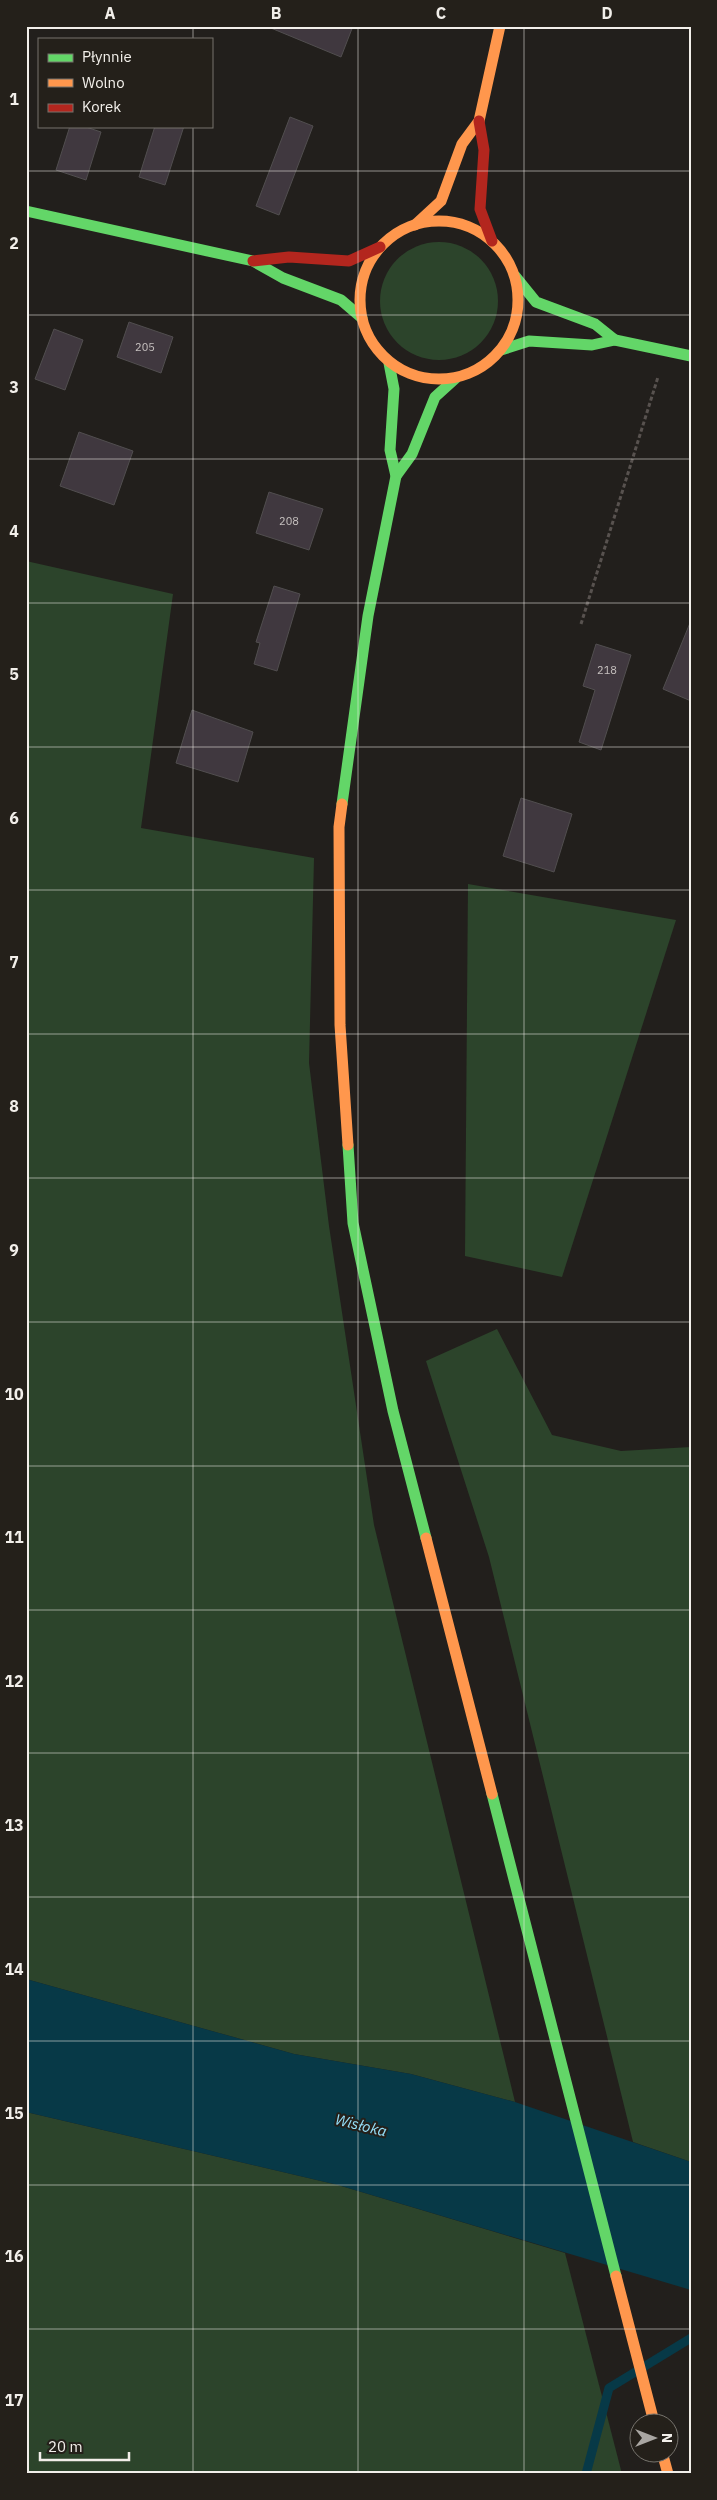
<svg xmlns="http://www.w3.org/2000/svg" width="717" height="2500" font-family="'IBM Plex Sans',sans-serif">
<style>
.green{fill:#2c442b}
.water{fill:#073947}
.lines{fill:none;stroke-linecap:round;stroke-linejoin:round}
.stream{stroke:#073947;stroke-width:9}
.building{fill:#40383f;stroke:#514e4f}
.path{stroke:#58524f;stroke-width:3;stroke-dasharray:4 2.5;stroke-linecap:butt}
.fast{stroke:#63d668;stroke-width:11}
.slow{stroke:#ff974d;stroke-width:11}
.jam{stroke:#b3261e;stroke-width:11}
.grid{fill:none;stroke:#f2efea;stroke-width:1;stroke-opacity:0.55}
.labels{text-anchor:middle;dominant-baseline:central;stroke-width:4;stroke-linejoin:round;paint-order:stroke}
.number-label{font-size:11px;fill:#c6c1bf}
.water-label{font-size:15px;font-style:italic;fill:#95e0fa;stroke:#24201a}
.neatline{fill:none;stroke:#f2efea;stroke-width:2}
.grid-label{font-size:16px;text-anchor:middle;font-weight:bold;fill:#f2efea}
</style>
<rect width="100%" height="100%" fill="#221f1c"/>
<!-- green -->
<g class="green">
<circle cx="439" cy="301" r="59"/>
<path d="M26,561L173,594L141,828L314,858L309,1063L329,1226L374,1525L515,2102L411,2074L294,2054L26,1979Z"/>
<path d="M468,884L676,920L562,1277L465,1256Z"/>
<path d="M497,1329L552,1435L621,1451L691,1447V2162L633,2142L489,1557L426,1361Z"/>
<path d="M26,2112L338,2185L565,2253L622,2474H26Z"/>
</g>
<!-- water -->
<path class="water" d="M26,1979L294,2054L411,2074L515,2102L691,2162V2290L338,2185L26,2112Z"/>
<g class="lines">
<!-- stream -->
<path class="stream" d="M586,2474L609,2388L691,2338"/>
</g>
<!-- building -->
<g class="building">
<path d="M266,26H353L341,57Z"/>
<path d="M290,117L313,126L279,215L256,206Z"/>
<path d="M70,126H83L101,132L86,180L56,170Z"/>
<path d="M155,126H184L165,185L139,177Z"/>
<path d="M129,322L173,337L161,373L117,357Z"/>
<path d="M54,329L83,340L65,390L35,379Z"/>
<path d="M79,432L133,451L114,505L60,486Z"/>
<path d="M269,492L323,509L309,550L256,533Z"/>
<path d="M274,586L300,594L277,671L254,664L260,643L256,642Z"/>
<path d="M690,623H691V701L663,689Z"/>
<path d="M596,644L631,655L601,750L579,742L595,690L583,686Z"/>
<path d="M192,710L253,732L238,782L176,763Z"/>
<path d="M521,798L572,814L554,872L503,856Z"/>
</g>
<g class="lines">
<!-- path -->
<path class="path" d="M581,624L658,377"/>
<!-- fast -->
<g class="fast">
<path d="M26,211L253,261L283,278L341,300L362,318"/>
<path d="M515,276L536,302L595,324L615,340"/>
<path d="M501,350L529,341L592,345L615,340L691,356"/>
<path d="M396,476L412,454L435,397L456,378"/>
<path d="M342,804L368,616L396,476L390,450L394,389L389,363"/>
<path d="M348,1145L353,1223L393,1411L426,1538"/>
<path d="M492,1794L616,2276"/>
</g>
<!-- slow -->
<g class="slow">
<circle cx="439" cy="300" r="79"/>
<path d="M415,225L441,201L462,144L479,121L500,26"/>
<path d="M342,804L339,827L340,1025L348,1145"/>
<path d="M426,1538L492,1794"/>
<path d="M616,2276L654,2422"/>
<path d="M662,2452L668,2474"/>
</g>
<!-- jam -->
<g class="jam">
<path d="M479,121L484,150L480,209L492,241"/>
<path d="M253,261L289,257L349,261L380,247"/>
</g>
</g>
<!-- grid -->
<path class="grid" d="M193,26V39M358,26V2474M524,26V2474M193,126V2474M26,171H691M26,315H691M26,459H691M26,603H691M26,747H691M26,890H691M26,1034H691M26,1178H691M26,1322H691M26,1466H691M26,1610H691M26,1753H691M26,1897H691M26,2041H691M26,2185H691M26,2329H691"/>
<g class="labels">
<!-- number labels -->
<g class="number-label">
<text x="145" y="347">205</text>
<text x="289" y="521">208</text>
<text x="607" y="670">218</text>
</g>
<!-- water labels -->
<g class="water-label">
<text transform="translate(361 2125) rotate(14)">Wisłoka</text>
</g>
</g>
<!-- border -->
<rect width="717" height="2500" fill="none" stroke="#24201a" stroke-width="55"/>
<!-- legend -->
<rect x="38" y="38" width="175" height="90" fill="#24201a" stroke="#76736d"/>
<rect x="48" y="54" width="25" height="8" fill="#63d668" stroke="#76736d"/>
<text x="82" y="62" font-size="15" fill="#f2efea">Płynnie</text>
<rect x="48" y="79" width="25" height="8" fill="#ff974d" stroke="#76736d"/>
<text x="82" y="88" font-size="15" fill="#f2efea">Wolno</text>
<rect x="48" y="104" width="25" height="8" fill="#b3261e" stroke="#76736d"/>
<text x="82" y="112" font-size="15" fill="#f2efea">Korek</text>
<!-- north arrow -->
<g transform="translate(654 2438) rotate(90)"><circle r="24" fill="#24201a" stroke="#76736d"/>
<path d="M0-4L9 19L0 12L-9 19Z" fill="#a9a6a2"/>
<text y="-8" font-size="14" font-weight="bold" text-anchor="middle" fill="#f2efea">N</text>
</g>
<!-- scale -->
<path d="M40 2452v8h89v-8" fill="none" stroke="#f2efea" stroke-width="2.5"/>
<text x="48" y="2452" font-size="15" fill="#f2efea" stroke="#24201a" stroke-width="4" paint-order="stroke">20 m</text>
<rect x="28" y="28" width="662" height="2444" class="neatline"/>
<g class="grid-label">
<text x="110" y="19">A</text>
<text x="276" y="19">B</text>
<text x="441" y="19">C</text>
<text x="607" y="19">D</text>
<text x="14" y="105">1</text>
<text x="14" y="249">2</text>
<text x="14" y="393">3</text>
<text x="14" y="537">4</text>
<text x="14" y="680">5</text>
<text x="14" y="824">6</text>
<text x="14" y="968">7</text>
<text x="14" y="1112">8</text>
<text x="14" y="1256">9</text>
<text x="14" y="1400">10</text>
<text x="14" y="1543">11</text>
<text x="14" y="1687">12</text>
<text x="14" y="1831">13</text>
<text x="14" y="1975">14</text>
<text x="14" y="2119">15</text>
<text x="14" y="2262">16</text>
<text x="14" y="2406">17</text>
</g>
</svg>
